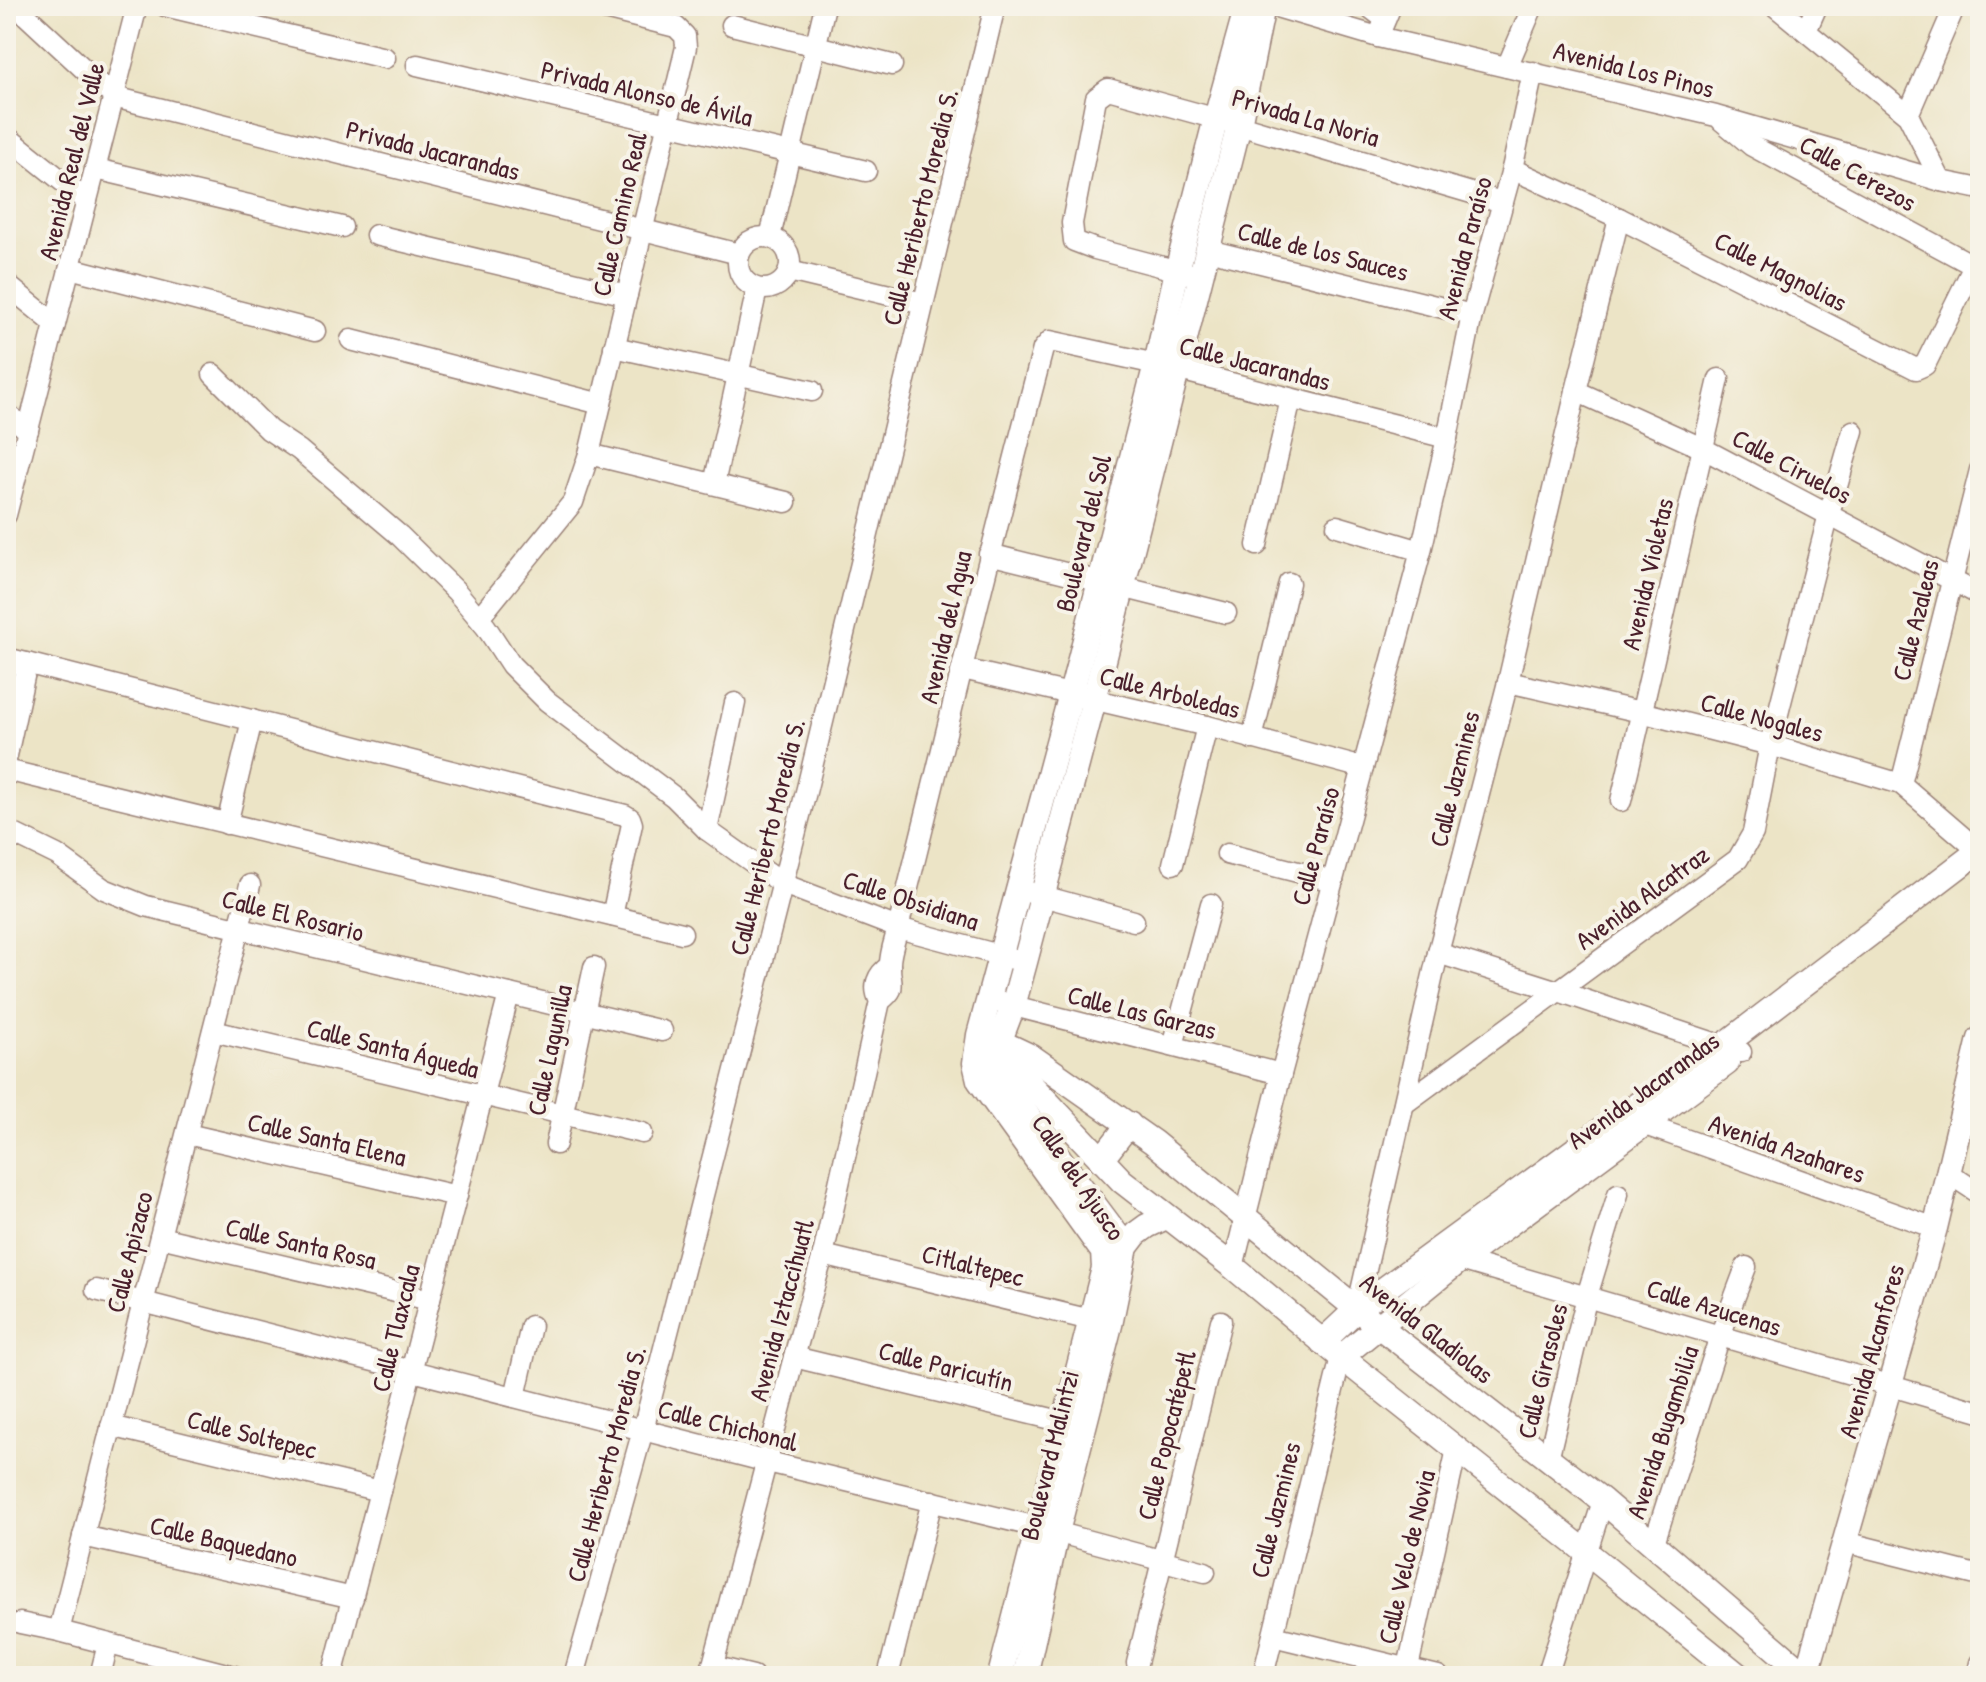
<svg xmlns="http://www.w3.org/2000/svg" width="1986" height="1682" font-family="'Patrick Hand',sans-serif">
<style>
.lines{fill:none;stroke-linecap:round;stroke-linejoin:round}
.minor-casing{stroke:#9b8278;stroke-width:23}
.tertiary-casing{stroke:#9b8278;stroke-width:27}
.minor{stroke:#fff;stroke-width:20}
.tertiary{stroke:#fff;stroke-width:24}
.labels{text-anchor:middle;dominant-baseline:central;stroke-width:8;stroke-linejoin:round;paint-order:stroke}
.street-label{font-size:26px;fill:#4a1f2b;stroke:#f7f3e8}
</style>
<rect width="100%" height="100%" fill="#f7f3e8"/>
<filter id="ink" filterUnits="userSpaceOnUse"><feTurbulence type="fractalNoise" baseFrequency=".0125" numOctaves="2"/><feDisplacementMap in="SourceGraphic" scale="16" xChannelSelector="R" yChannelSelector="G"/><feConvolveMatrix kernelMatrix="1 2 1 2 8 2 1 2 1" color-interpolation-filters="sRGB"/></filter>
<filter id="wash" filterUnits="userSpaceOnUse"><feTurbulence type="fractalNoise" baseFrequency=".006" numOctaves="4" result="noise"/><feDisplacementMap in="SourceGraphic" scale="32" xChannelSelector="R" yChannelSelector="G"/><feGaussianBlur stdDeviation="1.8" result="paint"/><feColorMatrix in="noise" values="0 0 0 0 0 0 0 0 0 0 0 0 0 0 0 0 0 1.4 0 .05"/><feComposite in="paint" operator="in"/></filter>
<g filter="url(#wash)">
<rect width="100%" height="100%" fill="#ece4c6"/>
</g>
<g filter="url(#ink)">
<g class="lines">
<!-- minor casing -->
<g class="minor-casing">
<g id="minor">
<path d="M16,6L114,97L739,254"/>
<path d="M165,6L385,58"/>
<path d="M1273,6L1378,37L1716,116L1941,181L1980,189"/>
<path d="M1368,6L1385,19"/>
<path d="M1775,6L1908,115L1941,181"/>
<path d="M732,25L892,65"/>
<path d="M1806,31L1817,6"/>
<path d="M1378,37L1391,6"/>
<path d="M417,65L866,171"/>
<path d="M1507,67L1533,6"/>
<path d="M1908,115L1955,6"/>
<path d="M1722,121L1752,146L1980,269"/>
<path d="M6,136L87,201"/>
<path d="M96,169L342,227"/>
<path d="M1512,169L1619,218L1916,369L1925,365L1974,266"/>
<path d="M376,235L627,295"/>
<circle cx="764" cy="263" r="26"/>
<path d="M770,237L825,6"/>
<path d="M1208,250L1472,315"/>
<path d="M70,268L315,331"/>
<path d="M789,271L923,303"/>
<path d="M1190,274L1095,249L1074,241L1072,223L1096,98L1108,89L1239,125L1502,202"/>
<path d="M6,284L55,324"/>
<path d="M351,340L601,404"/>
<path d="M614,347L812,391"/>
<path d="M213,374L269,430L299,450L399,535L456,591L486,627L511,665L547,701L674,797L707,830L783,884L898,928L1014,959"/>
<path d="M1576,391L1702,448L1980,595"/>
<path d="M6,413L28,430"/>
<path d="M589,454L786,502"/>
<path d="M714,484L757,289"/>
<path d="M6,515L137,6"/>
<path d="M1337,526L1421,551"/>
<path d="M1257,545L1291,399"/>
<path d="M989,554L1226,613"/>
<path d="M479,618L573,502L589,454L686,47L685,36L676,27L593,6"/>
<path d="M6,658L625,815L630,818L632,824L612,916"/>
<path d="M963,669L1207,726L1363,768"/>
<path d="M1508,682L1641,712L1770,745L1901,784L1980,852"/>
<path d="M1252,739L1289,583"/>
<path d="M6,760L27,663"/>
<path d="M6,770L682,933"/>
<path d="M1901,784L1980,470"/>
<path d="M1621,801L1719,379"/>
<path d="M227,824L252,720"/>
<path d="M6,830L57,855L104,889L146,906L662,1031"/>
<path d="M707,830L735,703"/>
<path d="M1227,854L1333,881"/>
<path d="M1173,864L1207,726"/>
<path d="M1017,889L1134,921"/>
<path d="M1438,953L1558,991L1741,1052"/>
<path d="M880,1001C898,987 890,986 890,967C889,955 895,940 898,928C946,735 992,541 1043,349L1050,341L1156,364L1447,438"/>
<path d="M998,1002L1281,1074"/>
<path d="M213,1031L642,1133"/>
<path d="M1173,1046L1211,904"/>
<path d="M1404,1104L1738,859L1753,833L1770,745L1829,514L1853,431"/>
<path d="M1634,1121L1935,1228"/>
<path d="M187,1134L457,1196"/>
<path d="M556,1144L594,967"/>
<path d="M1948,1173L1980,1194"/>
<path d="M160,1237L430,1300"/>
<path d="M823,1255L1103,1323"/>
<path d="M1450,1257L1980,1412"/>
<path d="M1233,1267L1281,1074L1421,551L1447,438L1472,315L1512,169L1533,72"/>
<path d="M96,1290L768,1462L1037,1527L1205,1572"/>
<path d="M1357,1309L1438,953L1508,682L1576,391L1619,218"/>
<path d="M794,1357L1077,1425"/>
<path d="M515,1397L531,1326"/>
<path d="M111,1426L380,1491"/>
<path d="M1548,1459L1587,1296L1618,1194"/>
<path d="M83,1536L353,1598"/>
<path d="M1845,1542L1980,1576"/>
<path d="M1654,1543L1720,1336L1746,1267"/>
<path d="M20,1623L59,1631L234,1676"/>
<path d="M59,1631L250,885"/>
<path d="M1273,1636L1438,1676"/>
<path d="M1137,1663L1221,1321"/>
<path d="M712,1666L753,1676"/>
<path d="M100,1676L108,1644"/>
<path d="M332,1676L509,994"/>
<path d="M574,1676L643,1430L807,788L995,6"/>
<path d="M710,1676L794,1357L823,1255L880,1001C872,987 877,974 890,966"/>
<path d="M888,1676L932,1501"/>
<path d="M1263,1676L1341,1357"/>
<path d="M1406,1676L1457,1449"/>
<path d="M1547,1676L1603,1501"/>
<path d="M1977,1676L1980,1663"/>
</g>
</g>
<!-- tertiary casing -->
<g class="tertiary-casing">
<g id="tertiary">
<path d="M987,1038L1000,1042L1032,1057L1153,1142L1357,1309L1603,1501L1807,1676"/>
<path d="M1000,1041L1020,1073L1122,1181L1233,1267L1341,1357L1586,1552L1739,1676"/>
<path d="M1101,1160L1129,1124"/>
<path d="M1126,1247L997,1075L992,1061L1013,1006L1025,962L1094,700L1239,125L1263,6"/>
<path d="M1322,1342L1357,1309L1621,1116L1723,1046L1980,850"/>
<path d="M1341,1357L1459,1261L1727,1063"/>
<path d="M1000,1676L1104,1268L1103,1252L979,1080L975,1063L979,1035L1071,694L1156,364L1177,271L1216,118L1247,6"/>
<path d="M1025,1676L1057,1532L1110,1325L1126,1247L1136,1234L1147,1226L1166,1217"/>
<path d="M1806,1676L1935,1228L1980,1039"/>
</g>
</g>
<!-- minor -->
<use href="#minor" class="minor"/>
<!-- tertiary -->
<use href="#tertiary" class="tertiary"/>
</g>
</g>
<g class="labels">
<!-- street labels -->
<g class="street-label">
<text transform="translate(1634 69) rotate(14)">Avenida Los Pinos</text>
<text transform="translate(647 93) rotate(13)">Privada Alonso de Ávila</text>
<text transform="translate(1306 117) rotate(16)">Privada La Noria</text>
<text transform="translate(433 150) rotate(14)">Privada Jacarandas</text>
<text transform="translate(71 161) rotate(-76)">Avenida Real del Valle</text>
<text transform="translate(1858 173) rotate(29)">Calle Cerezos</text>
<text transform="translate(920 207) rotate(-76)">Calle Heriberto Moredia S.</text>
<text transform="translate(619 214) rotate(-77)">Calle Camino Real</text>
<text transform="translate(1464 248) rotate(-75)">Avenida Paraíso</text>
<text transform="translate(1323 251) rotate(14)">Calle de los Sauces</text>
<text transform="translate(1781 271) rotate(27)">Calle Magnolias</text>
<text transform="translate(1255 363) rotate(14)">Calle Jacarandas</text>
<text transform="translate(1792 466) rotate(28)">Calle Ciruelos</text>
<text transform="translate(1083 533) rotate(-76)">Boulevard del Sol</text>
<text transform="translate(1647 574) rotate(-77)">Avenida Violetas</text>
<text transform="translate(1915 620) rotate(-76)">Calle Azaleas</text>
<text transform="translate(945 627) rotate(-77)">Avenida del Agua</text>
<text transform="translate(1170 692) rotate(14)">Calle Arboledas</text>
<text transform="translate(1762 717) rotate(15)">Calle Nogales</text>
<text transform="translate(1454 779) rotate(-76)">Calle Jazmines</text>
<text transform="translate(767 837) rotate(-76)">Calle Heriberto Moredia S.</text>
<text transform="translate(1315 846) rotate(-75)">Calle Paraíso</text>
<text transform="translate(1642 897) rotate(-36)">Avenida Alcatraz</text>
<text transform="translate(911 900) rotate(18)">Calle Obsidiana</text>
<text transform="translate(293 915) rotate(14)">Calle El Rosario</text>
<text transform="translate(1142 1012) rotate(14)">Calle Las Garzas</text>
<text transform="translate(393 1048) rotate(14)">Calle Santa Águeda</text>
<text transform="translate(549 1050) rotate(-78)">Calle Lagunilla</text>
<text transform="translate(1643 1090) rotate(-36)">Avenida Jacarandas</text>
<text transform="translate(327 1139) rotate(13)">Calle Santa Elena</text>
<text transform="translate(1787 1148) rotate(19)">Avenida Azahares</text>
<text transform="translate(1079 1177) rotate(56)">Calle del Ajusco</text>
<text transform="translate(301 1243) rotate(13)">Calle Santa Rosa</text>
<text transform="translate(129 1252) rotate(-76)">Calle Apizaco</text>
<text transform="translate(973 1265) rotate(14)">Citlaltepec</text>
<text transform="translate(1714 1307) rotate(17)">Calle Azucenas</text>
<text transform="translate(781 1310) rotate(-75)">Avenida Iztaccíhuatl</text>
<text transform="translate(395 1328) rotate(-76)">Calle Tlaxcala</text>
<text transform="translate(1427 1328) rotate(38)">Avenida Gladiolas</text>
<text transform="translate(1871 1351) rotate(-74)">Avenida Alcanfores</text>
<text transform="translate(946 1366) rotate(14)">Calle Paricutín</text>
<text transform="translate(1542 1371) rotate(-76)">Calle Girasoles</text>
<text transform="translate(728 1425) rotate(14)">Calle Chichonal</text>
<text transform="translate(1662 1432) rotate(-72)">Avenida Bugambilia</text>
<text transform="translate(252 1434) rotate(14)">Calle Soltepec</text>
<text transform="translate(1166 1435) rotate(-76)">Calle Popocatépetl</text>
<text transform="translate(1049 1455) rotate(-76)">Boulevard Malintzi</text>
<text transform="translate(606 1464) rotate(-75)">Calle Heriberto Moredia S.</text>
<text transform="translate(1275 1510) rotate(-76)">Calle Jazmines</text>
<text transform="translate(224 1541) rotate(13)">Calle Baquedano</text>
<text transform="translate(1406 1557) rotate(-77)">Calle Velo de Novia</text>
</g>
</g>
<!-- margin -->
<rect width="1986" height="1682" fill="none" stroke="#f7f3e8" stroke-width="32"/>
</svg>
